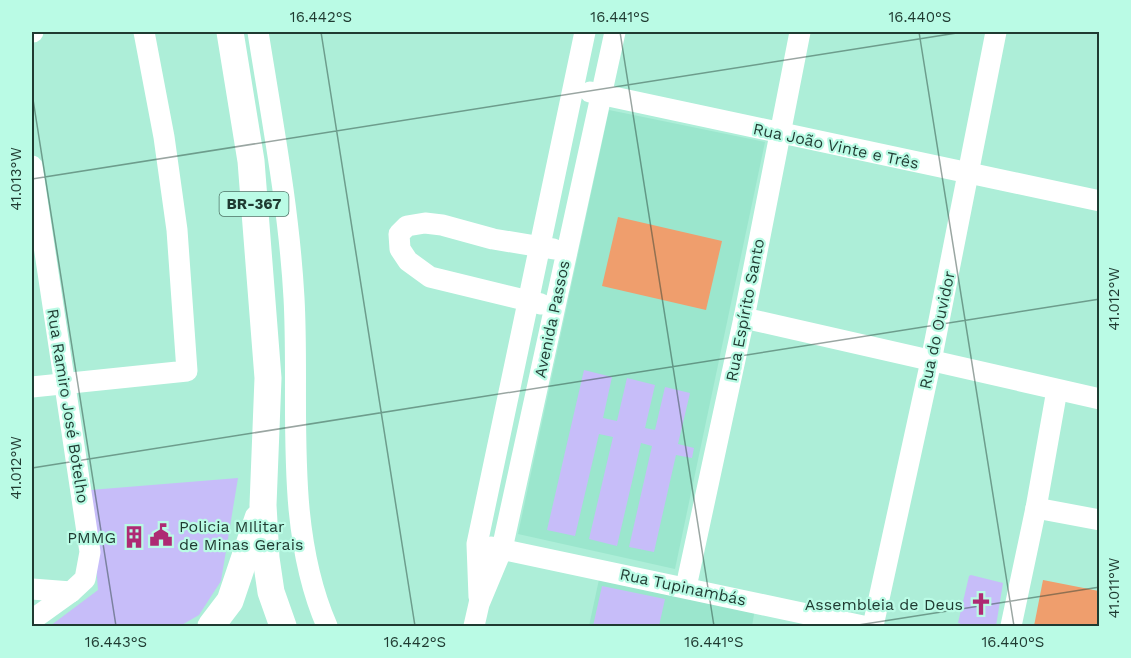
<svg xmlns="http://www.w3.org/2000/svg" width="1131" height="658" font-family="'Work Sans',sans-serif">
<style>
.built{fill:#9be6cd}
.green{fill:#ef9e6d}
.building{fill:#c7bdf9}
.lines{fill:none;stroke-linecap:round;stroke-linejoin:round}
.minor{stroke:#fff;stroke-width:21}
.major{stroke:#fff;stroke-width:27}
.ticks{fill:none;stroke:#1f3a31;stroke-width:1.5;stroke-opacity:0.45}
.labels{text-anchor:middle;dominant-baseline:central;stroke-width:4.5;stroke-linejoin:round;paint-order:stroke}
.shield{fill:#bafbe5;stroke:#4e7467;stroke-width:1.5}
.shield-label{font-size:15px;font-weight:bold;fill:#1f3a31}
.street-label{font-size:16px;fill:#1f3a31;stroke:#bafbe5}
.poi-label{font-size:16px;fill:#1f3a31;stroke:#bafbe5;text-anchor:end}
.neatline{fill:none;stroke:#1f3a31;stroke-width:2}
.ticks-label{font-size:15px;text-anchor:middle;fill:#1f3a31}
</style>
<rect width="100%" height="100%" fill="#adeed8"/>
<!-- built -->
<g class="built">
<path d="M609,110L765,142L675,569L518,534Z"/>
<path d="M601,570L756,603L752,626H589Z"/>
</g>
<!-- green -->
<g class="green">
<path d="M618,217L722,241L706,310L602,286Z"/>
<path d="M1043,580L1099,591V626H1034Z"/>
</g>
<!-- building -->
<g class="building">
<path d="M584,370L612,377L603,418L617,421L627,378L655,385L645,428L655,430L665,387L690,393L678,444L694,448L692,458L676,455L654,552L629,547L652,446L641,443L617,546L589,539L613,437L599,434L575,536L547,530Z"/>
<path d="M238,478L221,581L199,615L180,626H50L98,590L90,490Z"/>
<path d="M971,575L1003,583L996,626H960L961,624L958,623L969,576Z"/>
<path d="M602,586L665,599L659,626H593Z"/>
</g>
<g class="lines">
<!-- minor -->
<g class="minor">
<path d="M32,32H33"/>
<path d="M258,32C272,120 289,208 294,298C300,406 283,525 327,626"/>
<path d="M590,92L1100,201"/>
<path d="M32,166L90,552L85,579L71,592L32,620"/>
<path d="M541,304L430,277L408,261L400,249L399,234L407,226L425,223L442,225L493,239L554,249"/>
<path d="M744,318L1100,399"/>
<path d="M32,387L187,371L177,230L164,137L144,32"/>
<path d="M1036,508L1100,520"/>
<path d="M491,547L863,626"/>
<path d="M686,587L744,318L800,32"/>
<path d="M32,589L71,592"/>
<path d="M479,597L477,544L585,32"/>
<path d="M474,626L479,604L502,549L615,32"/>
<path d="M873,626L931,361L996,32"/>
<path d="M1011,626L1036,508L1057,390"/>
</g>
<!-- major -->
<g class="major">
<path d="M230,32L251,161L268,378L263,505L266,558L271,592L283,626"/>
<path d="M211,626L230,601L258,518"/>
</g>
</g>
<!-- ticks -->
<path class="ticks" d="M321,32L415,626M620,32L714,626M919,32L1014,626M32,93L116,626M32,179L963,32M32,468L1100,299M852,626L1100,587"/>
<!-- icons -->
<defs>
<g id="civic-bare" transform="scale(1.8)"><path d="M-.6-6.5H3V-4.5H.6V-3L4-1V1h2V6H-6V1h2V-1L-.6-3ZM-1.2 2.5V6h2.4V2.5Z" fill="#ae2a73" stroke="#bafbe5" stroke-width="2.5" paint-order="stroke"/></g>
<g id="building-bare" transform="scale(1.8)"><path d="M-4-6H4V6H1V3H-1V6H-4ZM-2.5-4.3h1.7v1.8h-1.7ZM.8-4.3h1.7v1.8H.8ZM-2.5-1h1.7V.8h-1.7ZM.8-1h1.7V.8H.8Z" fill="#ae2a73" stroke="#bafbe5" stroke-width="2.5" paint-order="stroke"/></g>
<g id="church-bare" transform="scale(1.8)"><path d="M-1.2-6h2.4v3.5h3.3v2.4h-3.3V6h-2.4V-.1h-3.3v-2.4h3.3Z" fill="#ae2a73" stroke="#bafbe5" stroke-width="2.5" paint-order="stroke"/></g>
</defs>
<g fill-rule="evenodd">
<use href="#civic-bare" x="161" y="535"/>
<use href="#building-bare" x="134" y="537"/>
<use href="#church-bare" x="981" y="604"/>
</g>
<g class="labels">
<!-- shield labels -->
<rect class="shield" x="219.5" y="192" width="69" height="24" rx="4.5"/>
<g class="shield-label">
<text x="254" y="204">BR-367</text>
</g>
<!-- street labels -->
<g class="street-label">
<text transform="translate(836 146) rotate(12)">Rua João Vinte e Três</text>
<text transform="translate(745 310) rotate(-79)">Rua Espírito Santo</text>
<text transform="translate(552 319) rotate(-78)">Avenida Passos</text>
<text transform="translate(937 330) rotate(-78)">Rua do Ouvidor</text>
<text transform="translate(68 406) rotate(81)">Rua Ramiro José Botelho</text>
<text transform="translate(683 587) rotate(12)">Rua Tupinambás</text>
</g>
<!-- poi labels -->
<g class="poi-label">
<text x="179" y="526" text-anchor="start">Policia MIlitar<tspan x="179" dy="18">de Minas Gerais</tspan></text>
<text x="116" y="537">PMMG</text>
<text x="963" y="604">Assembleia de Deus</text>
</g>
</g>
<!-- border -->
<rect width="1131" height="658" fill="none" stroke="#bafbe5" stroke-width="66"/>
<rect x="33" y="33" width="1065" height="592" class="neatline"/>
<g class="ticks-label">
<text x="321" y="22">16.442°S</text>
<text x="620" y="22">16.441°S</text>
<text x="920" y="22">16.440°S</text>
<text transform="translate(16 179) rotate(-90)" y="5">41.013°W</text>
<text transform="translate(1114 299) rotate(-90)" y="5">41.012°W</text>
<text transform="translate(16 468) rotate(-90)" y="5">41.012°W</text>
<text transform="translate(1114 588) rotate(-90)" y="5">41.011°W</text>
<text x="116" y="647">16.443°S</text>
<text x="415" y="647">16.442°S</text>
<text x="714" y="647">16.441°S</text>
<text x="1013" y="647">16.440°S</text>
</g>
</svg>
